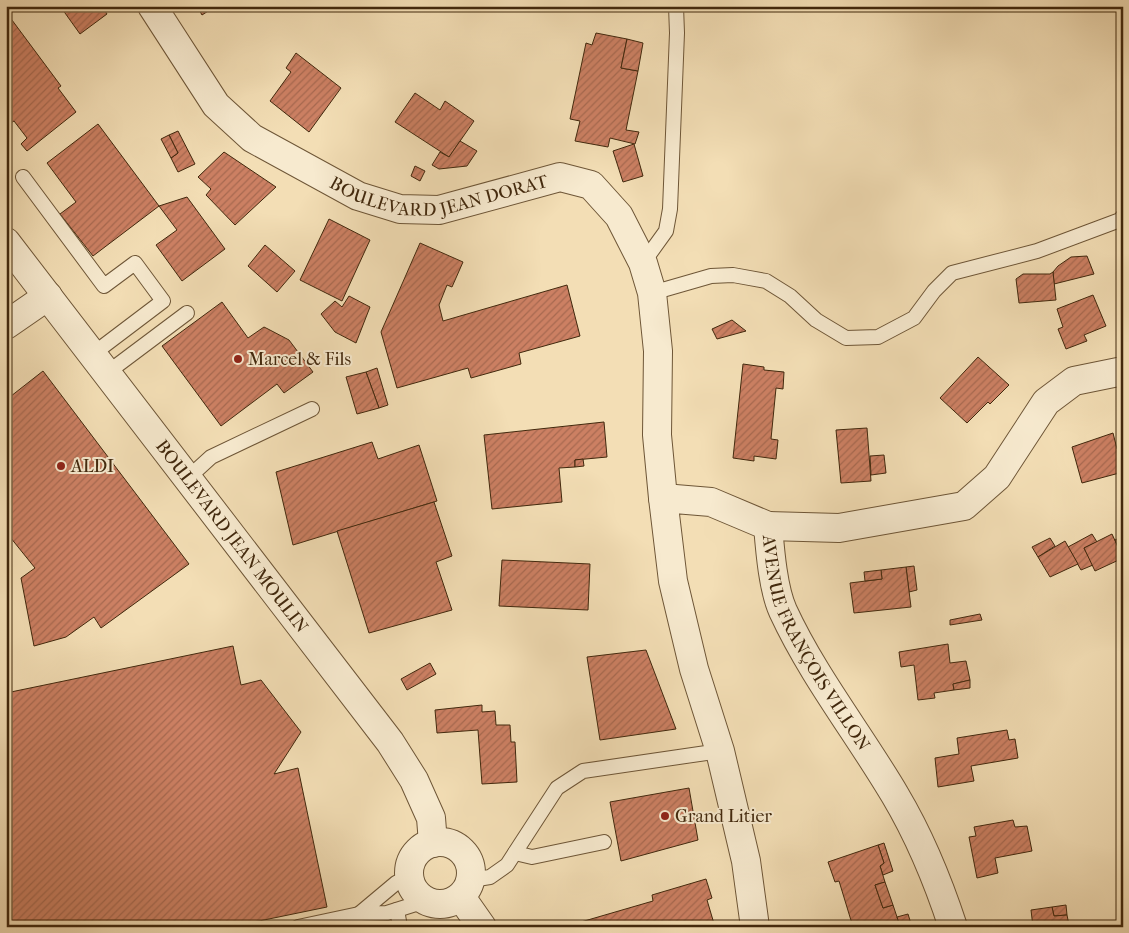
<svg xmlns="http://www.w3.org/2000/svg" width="1129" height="933" font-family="'IM FELL French Canon',serif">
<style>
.building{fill:url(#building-hatch);stroke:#41280d}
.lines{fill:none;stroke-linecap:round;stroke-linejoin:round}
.service-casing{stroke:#6e5637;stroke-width:16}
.minor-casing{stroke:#6e5637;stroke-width:30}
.tertiary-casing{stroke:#6e5637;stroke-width:30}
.service{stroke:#f7eacf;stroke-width:14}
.minor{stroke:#f7eacf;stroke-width:28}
.tertiary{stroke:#f7eacf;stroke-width:28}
.poi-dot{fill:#8f2418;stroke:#f7eacf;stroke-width:2}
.labels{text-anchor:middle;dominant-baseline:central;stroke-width:4;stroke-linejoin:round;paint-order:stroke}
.street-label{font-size:18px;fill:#41280d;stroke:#f7eacf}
.poi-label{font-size:18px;fill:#41280d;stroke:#f7eacf;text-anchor:start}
</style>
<defs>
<pattern id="building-hatch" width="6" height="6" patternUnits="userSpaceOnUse" patternTransform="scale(1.25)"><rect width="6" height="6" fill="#cc8063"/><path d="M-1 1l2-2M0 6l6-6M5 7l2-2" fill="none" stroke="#a76950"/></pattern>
</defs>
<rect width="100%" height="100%" fill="#f3deb5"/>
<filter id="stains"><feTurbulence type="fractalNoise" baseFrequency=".004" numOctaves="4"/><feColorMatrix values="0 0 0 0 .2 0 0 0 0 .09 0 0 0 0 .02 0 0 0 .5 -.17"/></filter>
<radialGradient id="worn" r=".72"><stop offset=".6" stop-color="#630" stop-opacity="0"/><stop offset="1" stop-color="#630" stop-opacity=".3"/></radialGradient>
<!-- building -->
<g class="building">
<path d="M60,6H102L107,14L80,34Z"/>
<path d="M197,6H216L202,15Z"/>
<path d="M6,12L61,86L58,88L76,112L27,151L21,144L27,138L14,121L6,126Z"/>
<path d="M596,33L627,39L621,68L638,71L626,130L639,132L635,144L610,138L608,147L575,141L580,121L570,119L586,43L592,45Z"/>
<path d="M627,39L643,43L638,71L621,68Z"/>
<path d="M296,53L341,88L309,132L270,101L291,72L286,68Z"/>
<path d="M415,93L440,110L445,101L474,121L449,157L395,122Z"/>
<path d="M98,124L159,206L93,256L60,214L76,202L47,163Z"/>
<path d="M178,131L195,164L178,172L171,158L178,153L169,135Z"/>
<path d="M169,135L178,153L171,158L161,139Z"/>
<path d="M460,141L477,151L467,166L439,169L432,165L440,152L449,157Z"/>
<path d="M634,144L643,176L623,182L613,151Z"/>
<path d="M224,152L276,187L235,225L206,195L211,189L198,177Z"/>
<path d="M415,166L425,171L420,181L411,176Z"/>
<path d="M187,197L225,249L182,281L156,245L177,230L159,206Z"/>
<path d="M329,219L370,240L342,301L300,280Z"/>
<path d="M420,243L463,262L452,287L447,285L439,305L443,321L567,285L580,336L519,353L521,364L471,378L468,368L397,388L381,332Z"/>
<path d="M265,245L295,271L277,292L248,266Z"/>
<path d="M1087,256L1094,274L1054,284L1053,272L1058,266L1071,257Z"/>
<path d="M1053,272L1056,300L1019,303L1016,279L1023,274H1050Z"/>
<path d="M1093,295L1106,326L1084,335L1087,341L1066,349L1058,329L1063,327L1057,309Z"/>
<path d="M349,296L370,307L356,343L335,332L321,314L335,301L342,307Z"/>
<path d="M222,302L248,338L264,327L268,329L289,340L313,372L284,393L277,384L221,426L162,346Z"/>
<path d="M732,320L746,331L717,339L712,329Z"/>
<path d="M978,357L1009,385L990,404L988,402L967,423L940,398Z"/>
<path d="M743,364L764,367V370L784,372L783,389L776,388L771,439L778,440L776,459L754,456V461L733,458Z"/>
<path d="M377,368L388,405L379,408L366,372Z"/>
<path d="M43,371L189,564L101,628L94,617L66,637L34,646L21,578L35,568L6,532V400Z"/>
<path d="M366,372L379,408L357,414L346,377Z"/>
<path d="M604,422L607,457L575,460V467L559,468L562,502L492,509L484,435Z"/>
<path d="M867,428L871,481L841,483L836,430Z"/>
<path d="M1113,433L1117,449L1123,448V472L1082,483L1072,447Z"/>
<path d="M372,442L378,459L419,445L437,501L293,545L276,472Z"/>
<path d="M884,455L886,473L871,475L870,456Z"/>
<path d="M583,459L584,466L575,467V460Z"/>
<path d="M434,502L452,556L436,562L452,610L369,633L337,531Z"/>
<path d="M1092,534L1097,542L1084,548L1093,565L1081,570L1068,547Z"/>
<path d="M1112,534L1123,558L1095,571L1084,548Z"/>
<path d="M1123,536V545L1118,547L1115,540Z"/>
<path d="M1050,538L1055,546L1038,557L1032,547Z"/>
<path d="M1065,541L1078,564L1050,577L1038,557Z"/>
<path d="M502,560L590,564L588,610L499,606Z"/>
<path d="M914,566L917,590L909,592L906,567Z"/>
<path d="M906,567L911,607L854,613L850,583L882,579L881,570Z"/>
<path d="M881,570L882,579L865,581L864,572Z"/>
<path d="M980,614L982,620L950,625V620Z"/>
<path d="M948,644L950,663L966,661L970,680L953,684L954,690L934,693L935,698L918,700L914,665L901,667L899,652Z"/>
<path d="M233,646L241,685L261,680L301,732L274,774L298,768L327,907L230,927H6V693Z"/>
<path d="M646,650L676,729L600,740L587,657Z"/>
<path d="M430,663L436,674L407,690L401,679Z"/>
<path d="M970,680V688L954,690L953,684Z"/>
<path d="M482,705V712L495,711L496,725H510L511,742H515L517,782L482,784L478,730L437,733L435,710Z"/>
<path d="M1007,730L1009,740L1015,739L1018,758L971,766L974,781L938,787L935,758L959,754L957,738Z"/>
<path d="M689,788L698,840L621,861L610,802Z"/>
<path d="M1013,820L1015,827L1027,826L1032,851L995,858L998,873L977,878L969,837L976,836L974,827Z"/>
<path d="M884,843L893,871L883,875L880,866L884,863L878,845Z"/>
<path d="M878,845L884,863L880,866L885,882L875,885L883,908L893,905L900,926L904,927H853L839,881L835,882L828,862Z"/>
<path d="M706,879L712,898L707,900L715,927H575L574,924L653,901L652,895Z"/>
<path d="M885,882L893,905L883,908L875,885Z"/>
<path d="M1066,905L1067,915L1054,916L1052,907Z"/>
<path d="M1052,907L1054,916L1067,915L1069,925L1084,923V927H1033L1031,910Z"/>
<path d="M908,914L912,927L900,926L897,917Z"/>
</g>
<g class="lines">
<!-- service casing -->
<g class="service-casing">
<g id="service">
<path d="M23,177L104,286L135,263L163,301L93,354"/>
<path d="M643,263L666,231L670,209L677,33L676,6"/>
<path d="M652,293L711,276L733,275L766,281L790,296L816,320L846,338L878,337L914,318L934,291L952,273L1037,251L1120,220L1123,216"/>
<path d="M107,373L187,313"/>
<path d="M188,478L211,457L312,409"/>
<path d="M515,853L532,857L604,842"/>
<path d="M410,876L396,883L359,914L387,913L425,901"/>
<path d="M471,880L490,877L507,865L557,788L583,771L720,751"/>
<path d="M397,910L400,927"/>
<path d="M298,927L359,914"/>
</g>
</g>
<!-- minor casing -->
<g class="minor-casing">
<g id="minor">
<path id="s1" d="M152,6L216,105L252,138L358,196L400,209L439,210L560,177L591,185L619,216L643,263L652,293L658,351L657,435L663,498"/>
<path d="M6,325L48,296"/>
<path d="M768,526L839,528L964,506L997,477L1046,402L1074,381L1123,371"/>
<path id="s2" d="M755,927L746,861L720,751L694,669L673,581L663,498L711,502L768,526C770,550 773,589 783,611C813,676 859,734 895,795C920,837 938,881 953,927"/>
</g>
</g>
<!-- tertiary casing -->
<g class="tertiary-casing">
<g id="tertiary">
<path id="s3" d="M6,242L390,742L414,780L431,818L433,843"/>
<circle cx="440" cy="873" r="31"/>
<path d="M461,897L482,927"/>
</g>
</g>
<!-- service -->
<use href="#service" class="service"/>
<!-- minor -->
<use href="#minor" class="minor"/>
<!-- tertiary -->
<use href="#tertiary" class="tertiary"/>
</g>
<!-- markers -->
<g class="poi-dot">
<circle cx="238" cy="359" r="5"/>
<circle cx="61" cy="466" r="5"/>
<circle cx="665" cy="816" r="5"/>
</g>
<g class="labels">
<!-- street labels -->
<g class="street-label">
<text stroke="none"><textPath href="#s1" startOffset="370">BOULEVARD JEAN DORAT</textPath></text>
<text stroke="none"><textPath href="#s3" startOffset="371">BOULEVARD JEAN MOULIN</textPath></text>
<text stroke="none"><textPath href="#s2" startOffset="678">AVENUE FRANÇOIS VILLON</textPath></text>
</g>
<!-- poi labels -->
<g class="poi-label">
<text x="248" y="359">Marcel &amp; Fils</text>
<text x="71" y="466">ALDI</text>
<text x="675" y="816">Grand Litier</text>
</g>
</g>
<!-- margin -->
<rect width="1129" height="933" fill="none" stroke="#f3deb5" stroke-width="25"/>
<rect x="8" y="8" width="1114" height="918" fill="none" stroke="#41280d" stroke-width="2.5"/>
<rect x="12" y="12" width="1104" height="908" fill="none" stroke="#41280d"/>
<rect width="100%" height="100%" filter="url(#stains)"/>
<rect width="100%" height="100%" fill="url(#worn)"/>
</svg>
